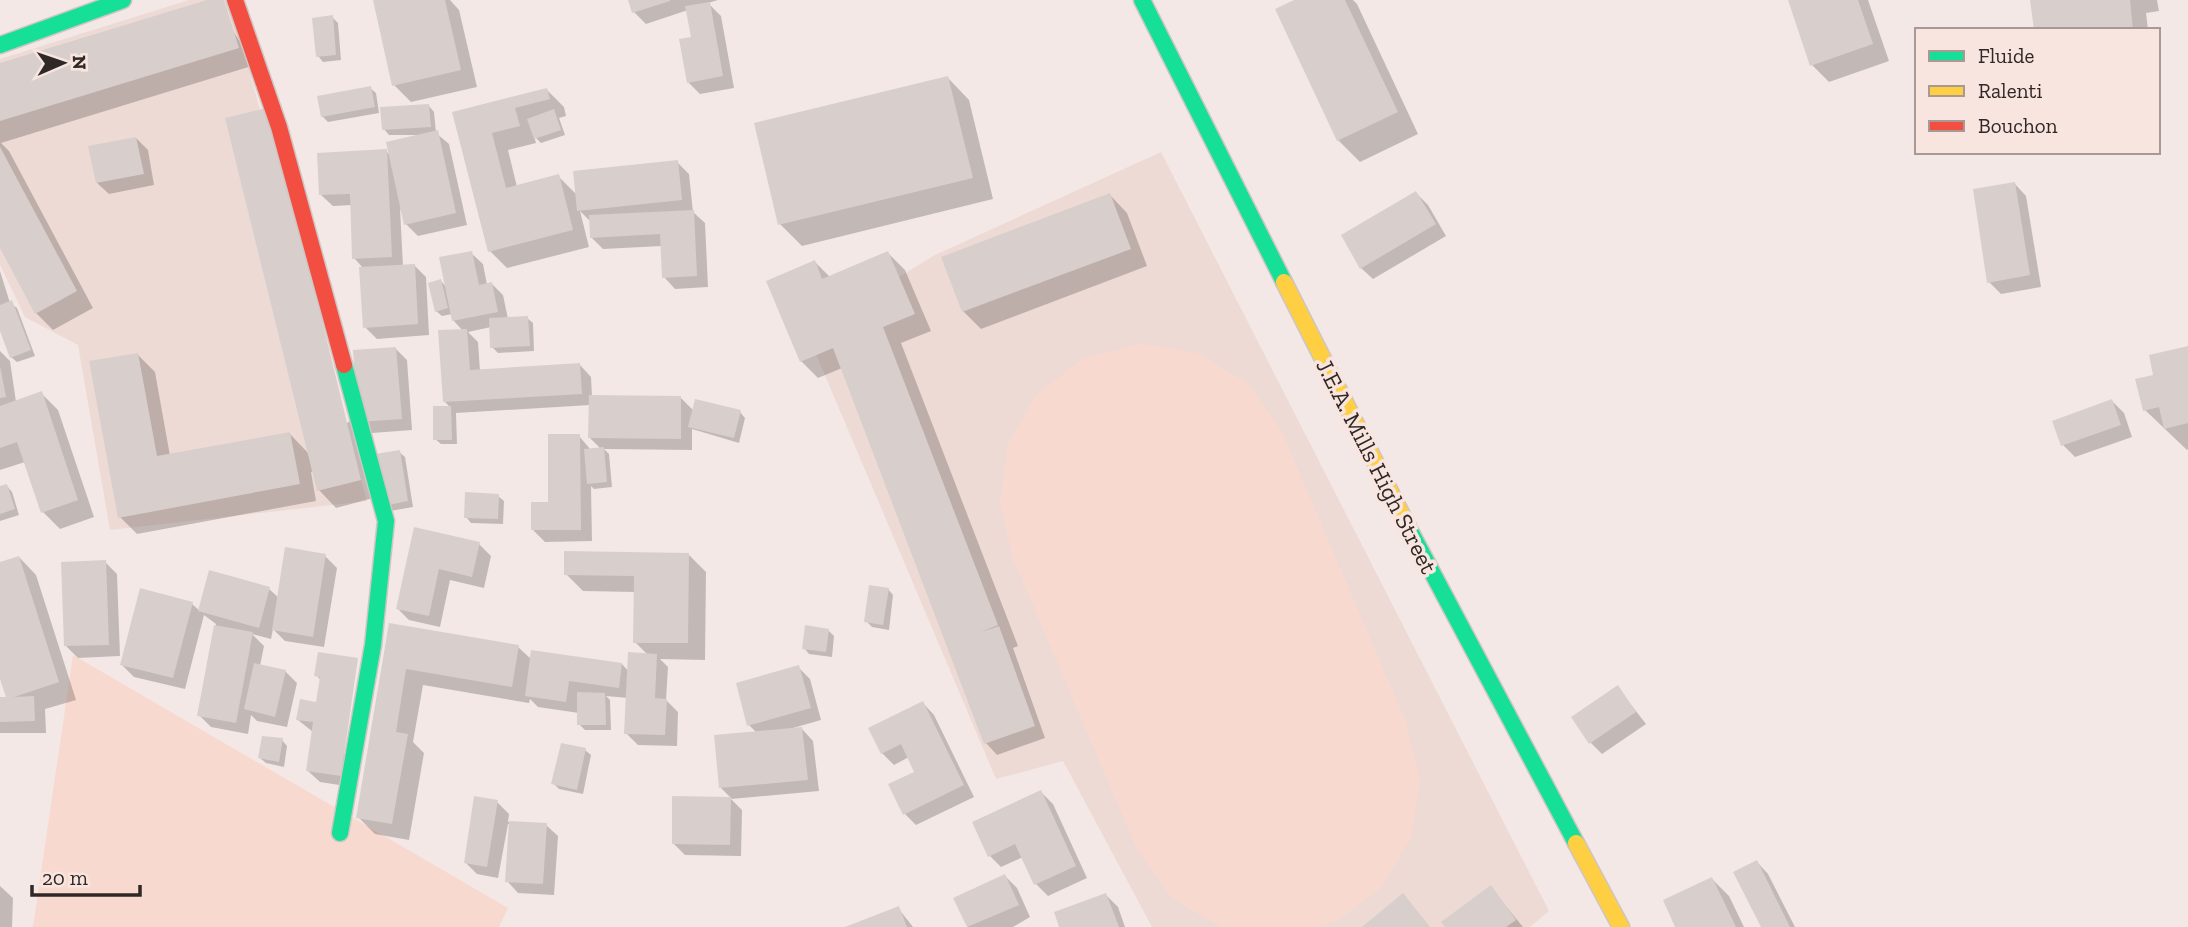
<svg xmlns="http://www.w3.org/2000/svg" width="2188" height="927" font-family="'Zilla Slab',serif">
<style>
.built{fill:#eedad4}
.green{fill:#f8d9d0}
.shadow{fill:#0003}
.building{fill:#d8cfcc}
.lines{fill:none;stroke-linecap:round;stroke-linejoin:round}
.fast-casing{stroke:#cfc6c3;stroke-width:19}
.slow-casing{stroke:#cfc6c3;stroke-width:19}
.jam-casing{stroke:#cfc6c3;stroke-width:19}
.fast{stroke:#16e098;stroke-width:16}
.slow{stroke:#ffcf43;stroke-width:16}
.jam{stroke:#f24e42;stroke-width:16}
.labels{text-anchor:middle;dominant-baseline:central;stroke-width:7;stroke-linejoin:round;paint-order:stroke}
.street-label{font-size:24px;fill:#2f2826;stroke:#f9e5df}
</style>
<rect width="100%" height="100%" fill="#f3e8e5"/>
<!-- built -->
<g class="built">
<path d="M189,0H230L367,501L110,530L78,345L25,317L0,265V59Z"/>
<path d="M1161,152L1549,911L1530,927H1152L1063,761L996,779L807,333L935,255Z"/>
</g>
<!-- green -->
<g class="green">
<path d="M1140,344L1197,353L1247,383L1281,430L1406,723L1420,779L1411,837L1382,887L1335,922L1315,927H1221L1172,898L1138,851L1013,558L1000,502L1008,444L1037,394L1083,359Z"/>
<path d="M73,655L508,908L499,927H33Z"/>
</g>
<!-- shadow -->
<g class="shadow">
<path d="M213,0L255,65L1,143L9,151L93,308L53,330L36,313L0,245V65Z"/>
<path d="M374,0H450L459,10L477,87L411,102L394,85Z"/>
<path d="M630,0H718L708,3L721,16L734,88L700,94L688,82L693,39L688,10L646,24L634,12Z"/>
<path d="M1298,0H1353L1357,4L1418,134L1360,162L1338,140Z"/>
<path d="M1790,0H1868L1889,61L1829,82L1812,65Z"/>
<path d="M2032,0H2157L2159,11L2146,13L2148,30H2036Z"/>
<path d="M332,17L338,23L341,60L323,62L318,56Z"/>
<path d="M948,78L969,100L993,199L802,246L780,224Z"/>
<path d="M370,88L376,93L379,113L328,122L322,116Z"/>
<path d="M547,90L564,107L566,116L559,118L565,135L541,143L534,136L536,143L508,150L517,187L558,176L577,195L677,162L689,174L693,212L705,223L708,287L675,289L664,277L662,246L603,249L591,237V222L580,211L589,247L507,268L490,251L454,114Z"/>
<path d="M429,106L434,112L436,133L449,144L467,225L418,236L406,224L400,208L403,266L414,265L426,277L429,335L377,339L365,327L364,269L354,258L352,205L333,206L321,195L386,151L391,156L426,135H389L384,129Z"/>
<path d="M136,138L148,150L154,185L109,194L97,183Z"/>
<path d="M2015,184L2026,196L2041,287L2001,294L1989,282Z"/>
<path d="M1416,193L1428,205L1446,236L1373,279L1361,268Z"/>
<path d="M1110,195L1127,213L1147,266L981,329L963,311L943,258Z"/>
<path d="M471,253L483,264L487,285L492,284L503,295L508,319L527,318L533,323L534,351L498,353L492,347L491,327L468,332L478,342L480,371L580,365L591,377L592,397H680L694,411L740,412L745,418L739,443L692,429V450L604,449L609,454L612,487L594,489L591,486L592,541L545,542L533,530L549,504L579,436L591,450L601,449L590,438V405L456,413L457,444H441L435,439L450,407L444,401L463,331L453,320L452,314L442,316L436,311L441,281L447,288Z"/>
<path d="M888,253L905,270L931,331L901,343L1018,646L1013,648L1045,738L997,755L986,743L842,368L818,378L801,361L815,262L830,277Z"/>
<path d="M0,271L10,303L17,308L35,356L17,362L11,357L0,326Z"/>
<path d="M2188,347V449L2187,450L2145,410L2155,376Z"/>
<path d="M395,348L407,360L412,430L372,433L377,497L336,508L319,490L314,471L311,472L316,501L137,534L120,517L137,354L155,372L170,456L290,434L309,454L357,415Z"/>
<path d="M0,351L10,361L16,402L41,393L58,410L94,517L60,529L43,512L25,462L0,470Z"/>
<path d="M2112,401L2124,413L2132,437L2075,457L2063,445Z"/>
<path d="M399,452L405,457L413,507L390,511Z"/>
<path d="M7,486L12,492L19,515L0,521V488Z"/>
<path d="M498,496L504,501L503,524L471,523L466,517Z"/>
<path d="M415,529L479,544L491,556L484,588L450,580L440,627L409,620L398,609Z"/>
<path d="M689,555L706,572L705,660L660,659L668,667L666,700L678,712L677,746L638,745L626,733L628,698L606,696L610,700L611,730H585L579,724V713L538,707L530,699L529,703L423,685L413,742L424,753L409,840L375,834L358,817L390,625L518,647L531,659L622,664L629,672L648,655L635,642V592L583,591L566,574Z"/>
<path d="M325,556L337,568L324,647L285,641L273,629L271,639L252,634L264,646L260,666L285,671L297,683L287,727L257,721L251,715L248,734L211,727L199,715L216,624L204,615L185,689L134,677L122,665L192,604L200,611L269,589L279,598Z"/>
<path d="M19,557L36,575L76,700L45,709L46,733H0V699H8L0,673V563Z"/>
<path d="M105,562L117,574L120,656L78,658L66,646Z"/>
<path d="M888,589L893,595L889,630L872,627L866,621Z"/>
<path d="M828,630L834,636L832,657L809,654L804,648Z"/>
<path d="M319,654L352,787L320,782L308,771L313,732L298,720L317,704L321,680L316,675Z"/>
<path d="M798,667L810,679L821,720L793,728L802,729L813,741L819,791L731,799L742,810L741,856L685,855L673,843L674,798L732,799L721,788L757,733L749,725Z"/>
<path d="M1618,688L1646,724L1602,754L1590,742Z"/>
<path d="M923,703L934,715L974,797L916,825L905,814L917,773L909,757L894,765L882,753Z"/>
<path d="M282,740L287,746L284,767L266,763L260,758Z"/>
<path d="M585,750L591,755L583,794L559,789L553,783Z"/>
<path d="M1041,792L1053,804L1087,878L1048,896L1036,884L1023,857L1001,867L990,856Z"/>
<path d="M497,802L509,814L508,822L546,825L558,836L554,895L518,893L507,881L510,824H508L498,878L477,874L465,862Z"/>
<path d="M1757,862L1768,874L1795,927H1763Z"/>
<path d="M1005,876L1017,888L1030,917L1013,927H968L955,899Z"/>
<path d="M1712,879L1729,896L1744,927H1677Z"/>
<path d="M0,886L13,898L12,927H0Z"/>
<path d="M1490,887L1523,927H1447Z"/>
<path d="M1106,895L1118,907L1125,927H1061Z"/>
<path d="M898,908L913,927H851Z"/>
</g>
<!-- building -->
<g class="building">
<path d="M207,0H224L239,48L0,121V63Z"/>
<path d="M373,0H445L461,70L392,86Z"/>
<path d="M628,0H670V1L632,13Z"/>
<path d="M1294,0H1345L1398,112L1337,141L1275,9Z"/>
<path d="M1788,0H1858L1873,44L1810,66Z"/>
<path d="M2030,0H2130L2133,30H2034Z"/>
<path d="M710,2L723,76L687,83L679,39L691,37L685,6Z"/>
<path d="M333,15L336,55L316,57L312,18Z"/>
<path d="M948,76L973,178L778,225L754,123Z"/>
<path d="M371,86L375,107L321,117L317,96Z"/>
<path d="M547,88L550,99L515,108L520,126L492,133L506,188L559,174L573,230L488,252L452,112Z"/>
<path d="M429,104L431,127L382,130L380,107Z"/>
<path d="M270,107L361,480L317,491L225,118Z"/>
<path d="M554,109L561,130L534,139L527,119Z"/>
<path d="M438,130L456,213L404,225L386,142Z"/>
<path d="M136,137L144,174L96,183L88,146Z"/>
<path d="M0,147L77,291L35,314L0,248Z"/>
<path d="M387,149L392,257L352,259L350,194L319,195L317,153Z"/>
<path d="M678,160L682,200L577,211L573,171Z"/>
<path d="M2015,182L2030,275L1987,283L1973,189Z"/>
<path d="M1416,191L1436,224L1360,269L1341,235Z"/>
<path d="M1110,193L1131,249L962,312L941,257Z"/>
<path d="M694,210L697,276L662,278L660,234L590,238L589,215Z"/>
<path d="M472,251L479,285L492,282L498,312L452,321L439,257Z"/>
<path d="M888,251L915,314L883,327L998,625L981,632L999,626L1035,726L984,744L833,348L800,362L766,281L815,260L822,279Z"/>
<path d="M415,264L418,324L363,328L359,267Z"/>
<path d="M441,279L448,308L435,312L428,283Z"/>
<path d="M12,300L31,350L10,358L0,331V305Z"/>
<path d="M528,316L530,346L490,348L489,318Z"/>
<path d="M467,329L470,370L580,363L582,394L443,402L438,330Z"/>
<path d="M2188,346V423L2164,429L2159,407L2143,411L2135,379L2153,375L2149,355Z"/>
<path d="M396,347L402,419L358,422L353,350Z"/>
<path d="M138,353L157,456L290,432L300,484L118,518L89,361Z"/>
<path d="M0,366L6,397L0,398Z"/>
<path d="M42,391L78,500L41,513L17,442L0,448V406Z"/>
<path d="M589,395L681,396V439L588,438Z"/>
<path d="M695,399L741,410L734,438L688,427Z"/>
<path d="M2112,399L2121,425L2061,446L2052,421Z"/>
<path d="M433,406H451L452,440H433Z"/>
<path d="M548,434H580L581,530H531V502H548Z"/>
<path d="M604,447L607,482L587,484L584,449Z"/>
<path d="M400,450L408,501L383,506L375,454Z"/>
<path d="M7,484L15,509L0,514V486Z"/>
<path d="M465,492L499,494L498,519L464,518Z"/>
<path d="M414,527L480,542L472,577L439,569L429,616L396,609Z"/>
<path d="M285,547L326,554L313,637L272,630Z"/>
<path d="M564,551L689,553L688,643H633L634,576L564,575Z"/>
<path d="M19,556L59,682L14,697L34,696L35,721L0,722V697H6L0,679V562Z"/>
<path d="M106,560L109,645L64,646L61,562Z"/>
<path d="M209,570L270,587L259,628L198,611Z"/>
<path d="M869,585L889,588L883,625L864,622Z"/>
<path d="M140,588L193,602L173,678L120,665Z"/>
<path d="M389,623L519,645L512,687L406,669L396,732L408,734L392,824L356,818Z"/>
<path d="M214,625L253,632L236,723L197,716Z"/>
<path d="M805,625L829,629L826,652L802,649Z"/>
<path d="M531,650L622,663L619,688L569,681L566,702L525,696Z"/>
<path d="M318,652L358,658L341,776L306,771L313,722L296,720L300,699L316,702L320,677L314,676Z"/>
<path d="M628,652L657,654L655,698L667,699L665,735L624,734Z"/>
<path d="M254,663L286,670L275,717L244,709Z"/>
<path d="M799,665L811,708L747,726L736,683Z"/>
<path d="M1618,685L1636,712L1589,744L1571,717Z"/>
<path d="M577,692L605,693L606,725H577Z"/>
<path d="M923,701L964,785L903,815L888,784L914,772L901,744L881,754L868,728Z"/>
<path d="M802,727L808,780L719,788L714,735Z"/>
<path d="M262,736L283,738L279,762L258,758Z"/>
<path d="M561,743L586,748L577,790L551,784Z"/>
<path d="M1041,790L1076,866L1034,885L1015,844L988,857L972,822Z"/>
<path d="M474,796L498,800L487,867L464,863Z"/>
<path d="M672,796L731,797L730,845L672,844Z"/>
<path d="M509,821L547,823L543,884L505,882Z"/>
<path d="M1757,860L1790,927H1761L1733,872Z"/>
<path d="M1005,874L1019,905L967,927L953,898Z"/>
<path d="M1712,877L1736,927H1675L1663,900Z"/>
<path d="M1491,885L1516,920L1506,927H1445L1441,922Z"/>
<path d="M1106,893L1119,927H1059L1054,912Z"/>
<path d="M1403,893L1430,927H1362Z"/>
<path d="M899,906L907,927H845Z"/>
</g>
<g class="lines">
<!-- fast casing -->
<g class="fast-casing">
<g id="fast">
<path d="M1142,0L1284,282"/>
<path d="M0,45L123,0"/>
<path d="M1408,527L1576,843"/>
<path d="M340,833L373,645L386,521L344,365"/>
</g>
</g>
<!-- slow casing -->
<g class="slow-casing">
<g id="slow">
<path d="M1284,282L1408,527"/>
<path d="M1576,843L1621,927"/>
</g>
</g>
<!-- jam casing -->
<g class="jam-casing">
<path id="jam" d="M235,0L279,127L344,365"/>
</g>
<!-- fast -->
<use href="#fast" class="fast"/>
<!-- slow -->
<use href="#slow" class="slow"/>
<!-- jam -->
<use href="#jam" class="jam"/>
</g>
<g class="labels">
<!-- street labels -->
<g class="street-label">
<text transform="translate(1377 466) rotate(63)">J.E.A. Mills High Street</text>
</g>
</g>
<!-- legend -->
<rect x="1915" y="28" width="245" height="126" fill="#f9e5df" stroke="#a89995" stroke-width="2"/>
<rect x="1929" y="51" width="35" height="10" fill="#16e098" stroke="#a89995" stroke-width="2"/>
<text x="1978" y="63" font-size="21" fill="#2f2826">Fluide</text>
<rect x="1929" y="86" width="35" height="10" fill="#ffcf43" stroke="#a89995" stroke-width="2"/>
<text x="1978" y="98" font-size="21" fill="#2f2826">Ralenti</text>
<rect x="1929" y="121" width="35" height="10" fill="#f24e42" stroke="#a89995" stroke-width="2"/>
<text x="1978" y="133" font-size="21" fill="#2f2826">Bouchon</text>
<!-- north arrow -->
<g transform="translate(63 63) rotate(88)" stroke="#f9e5df" stroke-width="5" paint-order="stroke">
<path d="M0-5L12 26L0 18L-12 26Z" fill="#2f2826"/>
<text y="-10" font-size="19" font-weight="bold" text-anchor="middle" fill="#2f2826">N</text>
</g>
<!-- scale -->
<path d="M32 885v10h108v-10" fill="none" stroke="#2f2826" stroke-width="3.5"/>
<text x="42" y="885" font-size="21" fill="#2f2826" stroke="#f9e5df" stroke-width="5" paint-order="stroke">20 m</text>
</svg>
